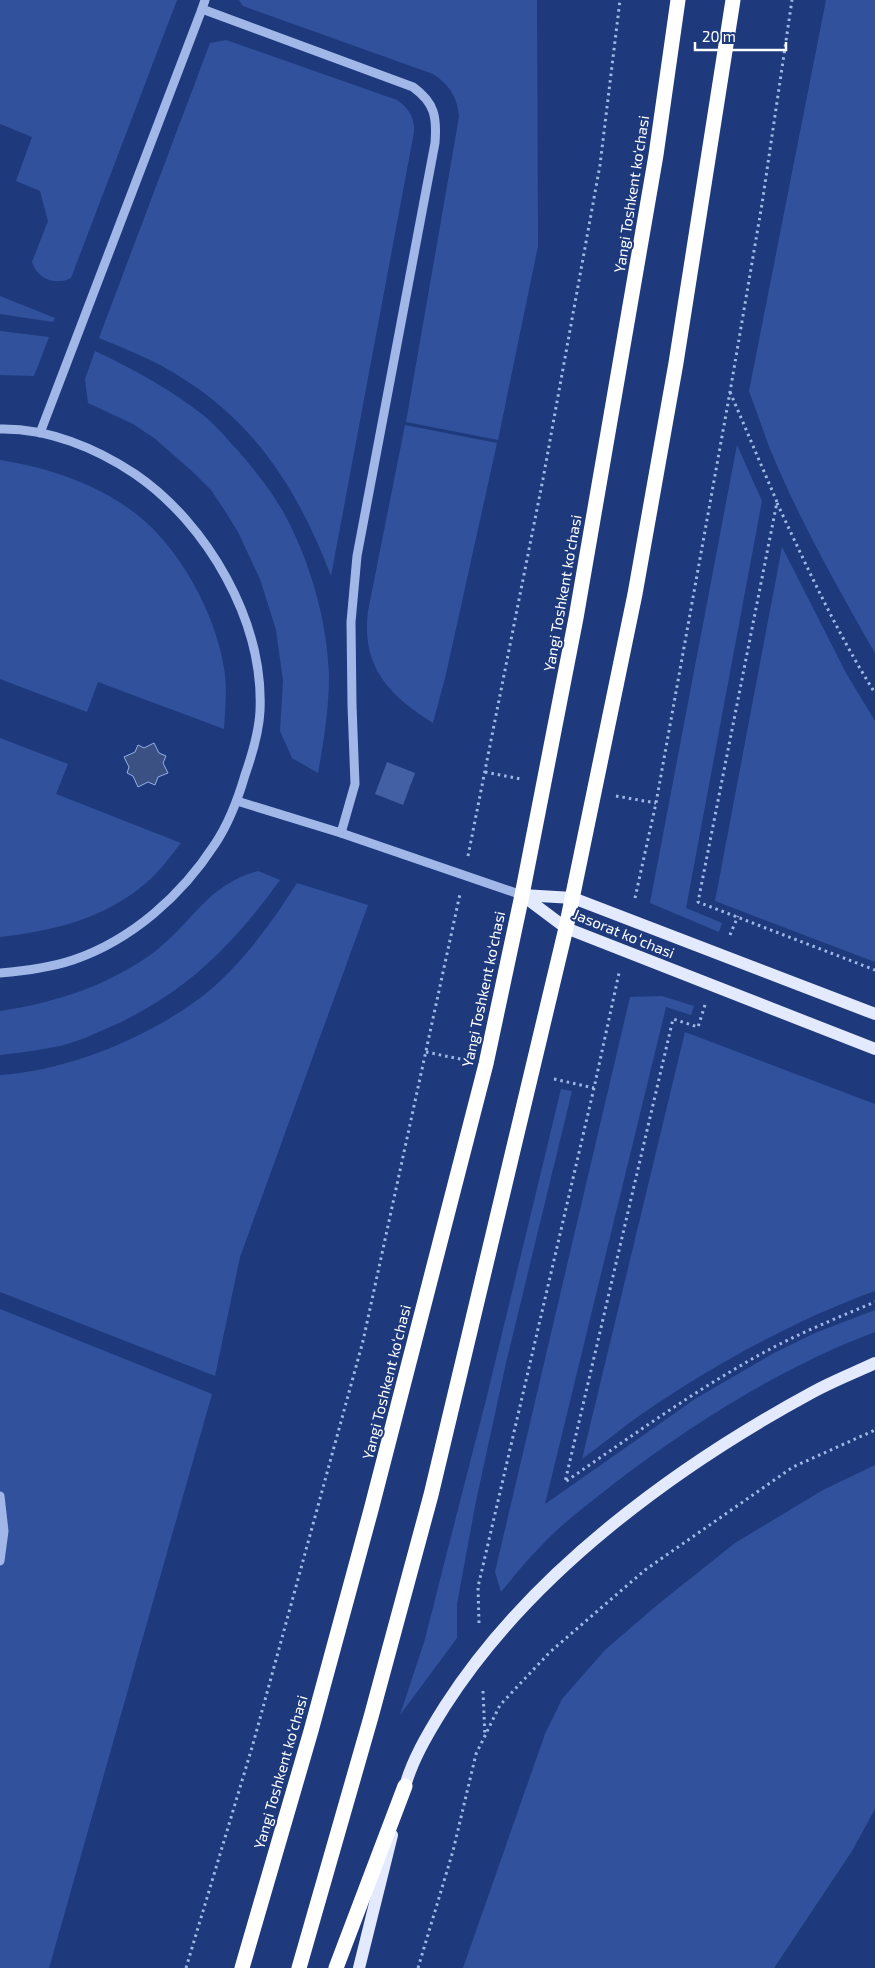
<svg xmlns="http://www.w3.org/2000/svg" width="875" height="1968" font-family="'Exo 2',sans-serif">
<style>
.green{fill:#31519c}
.water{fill:#3c5183;stroke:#95afe9}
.building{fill:#4360a5}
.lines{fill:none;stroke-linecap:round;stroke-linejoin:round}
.path{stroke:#a1b7e8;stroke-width:3;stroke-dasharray:2.5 4;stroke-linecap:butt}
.minor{stroke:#a1b7e8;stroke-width:9}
.major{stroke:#e3eafd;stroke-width:12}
.highway{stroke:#fff;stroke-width:15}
.labels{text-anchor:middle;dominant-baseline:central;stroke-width:4;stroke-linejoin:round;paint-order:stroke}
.street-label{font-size:15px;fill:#fff;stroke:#1e3a7d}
</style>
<rect width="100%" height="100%" fill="#1e3a7d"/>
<!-- green -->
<g class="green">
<path d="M0,0H177L71,278C56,286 37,279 32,262L48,221L40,191L16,181L32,137L0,124Z"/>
<path d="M239,0H537L538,246L498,440L406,422L459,117C458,98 449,84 433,74L243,6Z"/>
<path d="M826,0H875V653C837,587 799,519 770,449C763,430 756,410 749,391Z"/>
<path d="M226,40L397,100C408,108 415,117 414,132L331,576C299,492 256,423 179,376C154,360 126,349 99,338L210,43Z"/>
<path d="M0,296L55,318L53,322L0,314Z"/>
<path d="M0,331L49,337L34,376L0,375Z"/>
<path d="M95,351C133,369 170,389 203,415C217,426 228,440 240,453C256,472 273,493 285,515C310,562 327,620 329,675C329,708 324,740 318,773L292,758L280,731L283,681L276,630L260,579L238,532L225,511L211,490L193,472L154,438L133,424L88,403L85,379Z"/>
<path d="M405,425L497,443L446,674L433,723C388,695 361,666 368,611Z"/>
<path d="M737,445L762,501L686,908L722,923L719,932L650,903Z"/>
<path d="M0,460C52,468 110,488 149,525C187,561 219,623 225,675C227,693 225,711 224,729L98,682L87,712L0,679Z"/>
<path d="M782,547L846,673L875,721V962L715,901Z"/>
<path d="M0,738L68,764L56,794L181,843C170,857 159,872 146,883C104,919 53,931 0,937Z"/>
<path d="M258,871L280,880C233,945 185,994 110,1027C94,1034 77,1042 60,1046C40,1050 20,1053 0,1055V1011C56,1003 113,984 158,949C194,920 209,884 258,871Z"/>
<path d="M297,883L368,905L240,1257L215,1376L0,1292V1075C69,1071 155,1035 209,991C244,961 273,921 297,883Z"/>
<path d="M662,996L694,1006L691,1015L666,1007L545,1504L695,1399L774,1353L815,1333L875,1310V1332C782,1367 695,1422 616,1482C591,1502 563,1522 541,1546C527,1560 514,1576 501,1592L495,1572L630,997Z"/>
<path d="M685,1032L875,1104V1291C795,1320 717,1363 646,1411C624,1426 604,1443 582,1459Z"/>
<path d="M561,1089L572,1091L506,1363L476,1501L457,1604V1638L400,1715L425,1639L444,1564L486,1400Z"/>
<path d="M0,1309L212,1394L49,1968H0Z"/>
<path d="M875,1465V1809L852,1851L774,1968H463L545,1734L562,1699L605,1650L656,1606L735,1543L823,1490Z"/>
</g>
<!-- water -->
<path class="water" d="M154,743L159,753L166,756L163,763L168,773L158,777L155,785L148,782L138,787L133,776L127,773L129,767L124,757L135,752L138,745L144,748Z"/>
<!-- building -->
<path class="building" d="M387,762L415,773L403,805L375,794Z"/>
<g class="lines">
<!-- path -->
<g class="path">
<path d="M730,392L777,502L698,902L875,970"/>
<path d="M777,503C807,567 837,633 875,693"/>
<path d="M485,772L521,779"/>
<path d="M616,796L656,803"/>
<path d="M468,856L543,479L600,165L620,0"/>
<path d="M635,898L656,803L730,392L762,204L792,0"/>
<path d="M730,935L738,916"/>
<path d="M705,1005L698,1027L673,1019L565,1482C623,1442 680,1401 740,1366C783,1340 829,1321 875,1302"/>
<path d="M426,1052L465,1060"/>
<path d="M554,1079L594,1088"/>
<path d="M479,1623L478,1587L594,1088L619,973"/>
<path d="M483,1691L485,1737"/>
<path d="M186,1968L253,1744L363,1341L460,894"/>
<path d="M418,1968L453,1851L476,1754L500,1705L550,1652L645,1570L793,1467L875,1430"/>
</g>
<!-- minor -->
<g class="minor">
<path d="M205,0L202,9L413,87C435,103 437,117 435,143L357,556L351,622L352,705L355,784L341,833"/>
<path d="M0,429C48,428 96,448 135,474C208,524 264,622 260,711C259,732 252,755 245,775C238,799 229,823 215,844C182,895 132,940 73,960C49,968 25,971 0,973"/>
<path d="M40,433L202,9"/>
<path d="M237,801L341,833L522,895"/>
<path d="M0,1496L4,1531L0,1561"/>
</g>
<!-- major -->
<g class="major">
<path d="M522,895L566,928L875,1049"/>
<path d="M522,895L573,898L875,1014"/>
<path d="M403,1794C410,1763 428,1733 445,1706C530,1573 676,1466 813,1392C833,1381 854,1373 875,1363"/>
<path d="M359,1968L392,1835"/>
</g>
<!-- highway -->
<g class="highway">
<path d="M242,1968L311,1731L371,1510L486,1064L522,895L576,618L656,155L678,0"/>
<path d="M299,1968L371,1717L431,1495L566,928L635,594L676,363L733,0"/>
<path d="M336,1968L405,1786"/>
</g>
</g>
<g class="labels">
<!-- street labels -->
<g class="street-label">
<text transform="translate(631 194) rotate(-81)">Yangi Toshkent ko‘chasi</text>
<text transform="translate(562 593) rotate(-80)">Yangi Toshkent ko‘chasi</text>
<text transform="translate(624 933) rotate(22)">Jasorat koʻchasi</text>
<text transform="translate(483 989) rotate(-78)">Yangi Toshkent ko‘chasi</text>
<text transform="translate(386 1382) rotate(-76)">Yangi Toshkent ko‘chasi</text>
<text transform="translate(280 1772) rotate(-74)">Yangi Toshkent ko‘chasi</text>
</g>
</g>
<!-- scale -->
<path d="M695 42v8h91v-8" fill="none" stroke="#ffffff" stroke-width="2.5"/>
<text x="702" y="42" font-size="15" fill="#ffffff" stroke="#1e3a7d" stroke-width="4" paint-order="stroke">20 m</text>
</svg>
